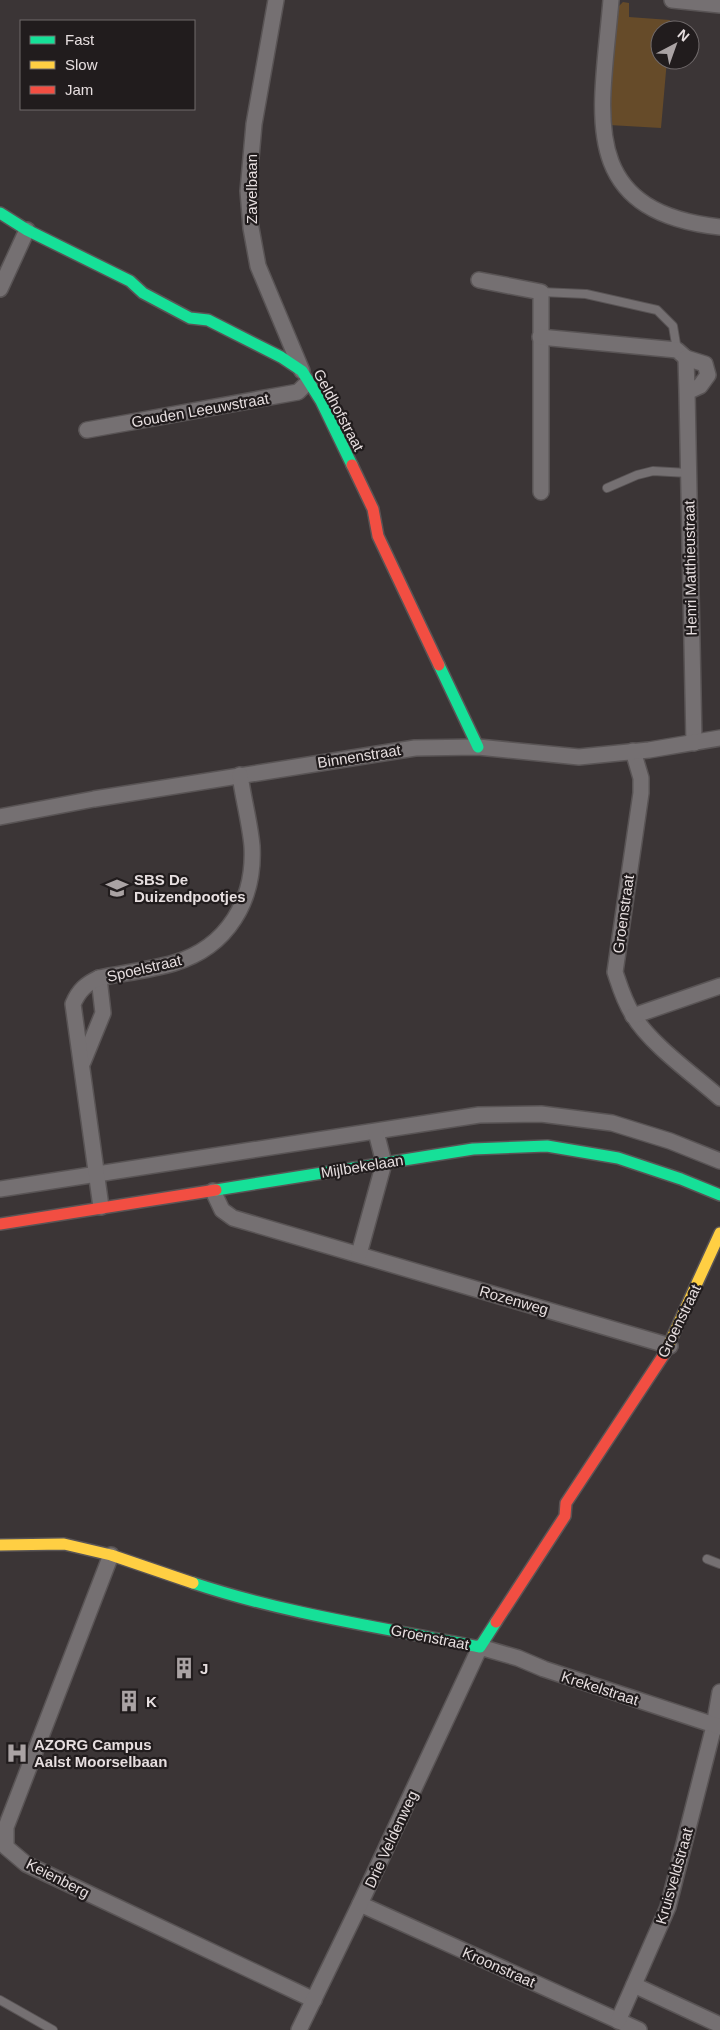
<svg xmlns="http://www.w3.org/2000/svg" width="720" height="2030" font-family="Arial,sans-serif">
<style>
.green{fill:#664b29}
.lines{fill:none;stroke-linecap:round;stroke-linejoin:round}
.lane-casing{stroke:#595455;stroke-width:10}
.street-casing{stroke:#595455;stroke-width:18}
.fast-casing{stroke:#595455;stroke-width:14}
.slow-casing{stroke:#595455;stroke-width:14}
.jam-casing{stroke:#595455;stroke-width:14}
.lane{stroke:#757072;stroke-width:8}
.street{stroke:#757072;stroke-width:15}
.fast{stroke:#16e098;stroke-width:11}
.slow{stroke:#ffcf43;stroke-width:11}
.jam{stroke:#f24e42;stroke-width:11}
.labels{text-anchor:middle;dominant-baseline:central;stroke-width:4.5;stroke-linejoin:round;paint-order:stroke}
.street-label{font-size:15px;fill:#e6dedf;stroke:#211c1d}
.poi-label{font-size:15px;font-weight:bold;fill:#e6dedf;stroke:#211c1d;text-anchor:start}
</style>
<rect width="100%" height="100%" fill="#3b3536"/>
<!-- green -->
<path class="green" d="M623,2L629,3V17L670,20L669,30H660V60H667L661,128L609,125L616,9Z"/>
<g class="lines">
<!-- lane casing -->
<g class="lane-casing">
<g id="lane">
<path d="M541,292L586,294L657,310L673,326L677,350"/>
<path d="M607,488L637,475L653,471L688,473"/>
<path d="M707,1559L720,1564"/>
<path d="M0,2000L53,2030"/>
</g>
</g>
<!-- street casing -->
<g class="street-casing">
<g id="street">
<path d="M276,0L254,124L248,191L251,228L258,266L302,371"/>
<path d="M611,0C602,110 573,211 720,227"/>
<path d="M672,0L720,5"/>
<path d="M479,280L541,292V492"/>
<path d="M0,289L27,230"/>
<path d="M540,337L677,350L686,358"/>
<path d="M687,392L686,358L705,364L708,375L700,386L687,392L694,743"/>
<path d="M87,430L298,392L308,382"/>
<path d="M633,751L641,778V793L615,972C620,987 624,1001 633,1015C650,1044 694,1075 720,1098"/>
<path d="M0,817L94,799L415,748L478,747L579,757L649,750L720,738"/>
<path d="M633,1016L720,986"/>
<path d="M83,1062L103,1013L99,978"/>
<path d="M0,1189L479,1115L541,1114L612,1123L670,1141L720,1161"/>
<path d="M213,1191L222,1210L233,1218L670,1346"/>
<path d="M101,1207L73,1004C79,990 86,984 99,978C124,973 150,970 174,963C228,947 255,900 252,846C250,823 243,798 240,775"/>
<path d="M359,1254L384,1163L376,1132"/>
<path d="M111,1555L6,1827V1847L26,1864L314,2000"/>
<path d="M360,1904L639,2030"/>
<path d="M634,1985L720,2025"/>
<path d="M618,2021L668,1907L714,1726L720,1692"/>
<path d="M299,2030L360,1904L480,1647L518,1658L544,1669L720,1727"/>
</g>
</g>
<!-- fast casing -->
<g class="fast-casing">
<g id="fast">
<path d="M0,213L27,230L130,281L143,293L190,318L208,320L281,357L302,371L321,401L352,465"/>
<path d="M439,665L478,747"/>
<path d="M216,1190L473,1149L547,1146L618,1158L681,1179L720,1195"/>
<path d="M193,1583C286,1614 384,1628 480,1647L496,1622"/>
</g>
</g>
<!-- slow casing -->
<g class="slow-casing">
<g id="slow">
<path d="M665,1353L720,1233"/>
<path d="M0,1545L64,1544L111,1555L193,1583"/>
</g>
</g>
<!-- jam casing -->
<g class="jam-casing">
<g id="jam">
<path d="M352,465L373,509L378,536L439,665"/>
<path d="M0,1224L216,1190"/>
<path d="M496,1622L565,1516L566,1503L665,1353"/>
</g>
</g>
<!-- lane -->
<use href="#lane" class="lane"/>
<!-- street -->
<use href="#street" class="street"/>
<!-- fast -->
<use href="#fast" class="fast"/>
<!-- slow -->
<use href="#slow" class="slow"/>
<!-- jam -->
<use href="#jam" class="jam"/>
</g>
<!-- icons -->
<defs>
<g id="school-bare" transform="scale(1.725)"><path d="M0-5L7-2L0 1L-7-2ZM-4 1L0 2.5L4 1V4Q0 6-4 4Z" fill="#aaa3a4" stroke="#211c1d" stroke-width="2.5" paint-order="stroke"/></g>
<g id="building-bare" transform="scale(1.725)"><path d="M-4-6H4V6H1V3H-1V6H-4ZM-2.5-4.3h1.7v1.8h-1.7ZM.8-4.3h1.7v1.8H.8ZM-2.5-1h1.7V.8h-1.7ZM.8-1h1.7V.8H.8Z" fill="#aaa3a4" stroke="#211c1d" stroke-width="2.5" paint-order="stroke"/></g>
<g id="hospital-bare" transform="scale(1.725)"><path d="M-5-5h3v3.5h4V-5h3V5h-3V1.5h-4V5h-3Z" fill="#aaa3a4" stroke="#211c1d" stroke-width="2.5" paint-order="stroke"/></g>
</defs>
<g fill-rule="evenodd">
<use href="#school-bare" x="117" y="888"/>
<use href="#building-bare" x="184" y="1668"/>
<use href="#building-bare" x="129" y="1701"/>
<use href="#hospital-bare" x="17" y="1753"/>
</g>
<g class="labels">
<!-- street labels -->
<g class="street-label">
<text transform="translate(251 189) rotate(-90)">Zavelbaan</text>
<text transform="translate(200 410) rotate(-10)">Gouden Leeuwstraat</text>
<text transform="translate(339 410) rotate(62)">Geldhofstraat</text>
<text transform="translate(690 568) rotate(-91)">Henri Matthieustraat</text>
<text transform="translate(359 756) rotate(-9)">Binnenstraat</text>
<text transform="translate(623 914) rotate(-82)">Groenstraat</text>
<text transform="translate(144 968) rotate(-13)">Spoelstraat</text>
<text transform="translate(362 1166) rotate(-9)">Mijlbekelaan</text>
<text transform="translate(514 1300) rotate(16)">Rozenweg</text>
<text transform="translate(679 1321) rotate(-64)">Groenstraat</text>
<text transform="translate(430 1637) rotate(11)">Groenstraat</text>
<text transform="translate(600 1688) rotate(18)">Krekelstraat</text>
<text transform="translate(391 1839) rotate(-65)">Drie Veldenweg</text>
<text transform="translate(674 1876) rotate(-74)">Kruisveldstraat</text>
<text transform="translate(58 1878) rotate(27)">Keienberg</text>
<text transform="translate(499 1967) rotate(24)">Kroonstraat</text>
</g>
<!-- poi labels -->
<g class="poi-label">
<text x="134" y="879">SBS De<tspan x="134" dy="17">Duizendpootjes</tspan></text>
<text x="200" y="1668">J</text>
<text x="146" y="1701">K</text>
<text x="34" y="1744">AZORG Campus<tspan x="34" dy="17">Aalst Moorselbaan</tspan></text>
</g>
</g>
<!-- legend -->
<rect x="20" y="20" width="175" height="90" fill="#211c1d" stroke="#706a6b"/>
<rect x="30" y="36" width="25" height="8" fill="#16e098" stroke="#706a6b"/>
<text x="65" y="45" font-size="15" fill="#e6dedf">Fast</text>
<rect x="30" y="61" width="25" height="8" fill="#ffcf43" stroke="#706a6b"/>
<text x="65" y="70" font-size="15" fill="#e6dedf">Slow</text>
<rect x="30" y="86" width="25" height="8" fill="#f24e42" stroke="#706a6b"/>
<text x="65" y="95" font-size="15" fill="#e6dedf">Jam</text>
<!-- north arrow -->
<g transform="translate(675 45) rotate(41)"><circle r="24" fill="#211c1d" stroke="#706a6b"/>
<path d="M0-4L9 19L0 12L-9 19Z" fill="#aaa3a4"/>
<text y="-8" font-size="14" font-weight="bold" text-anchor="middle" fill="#e6dedf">N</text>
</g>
</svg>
